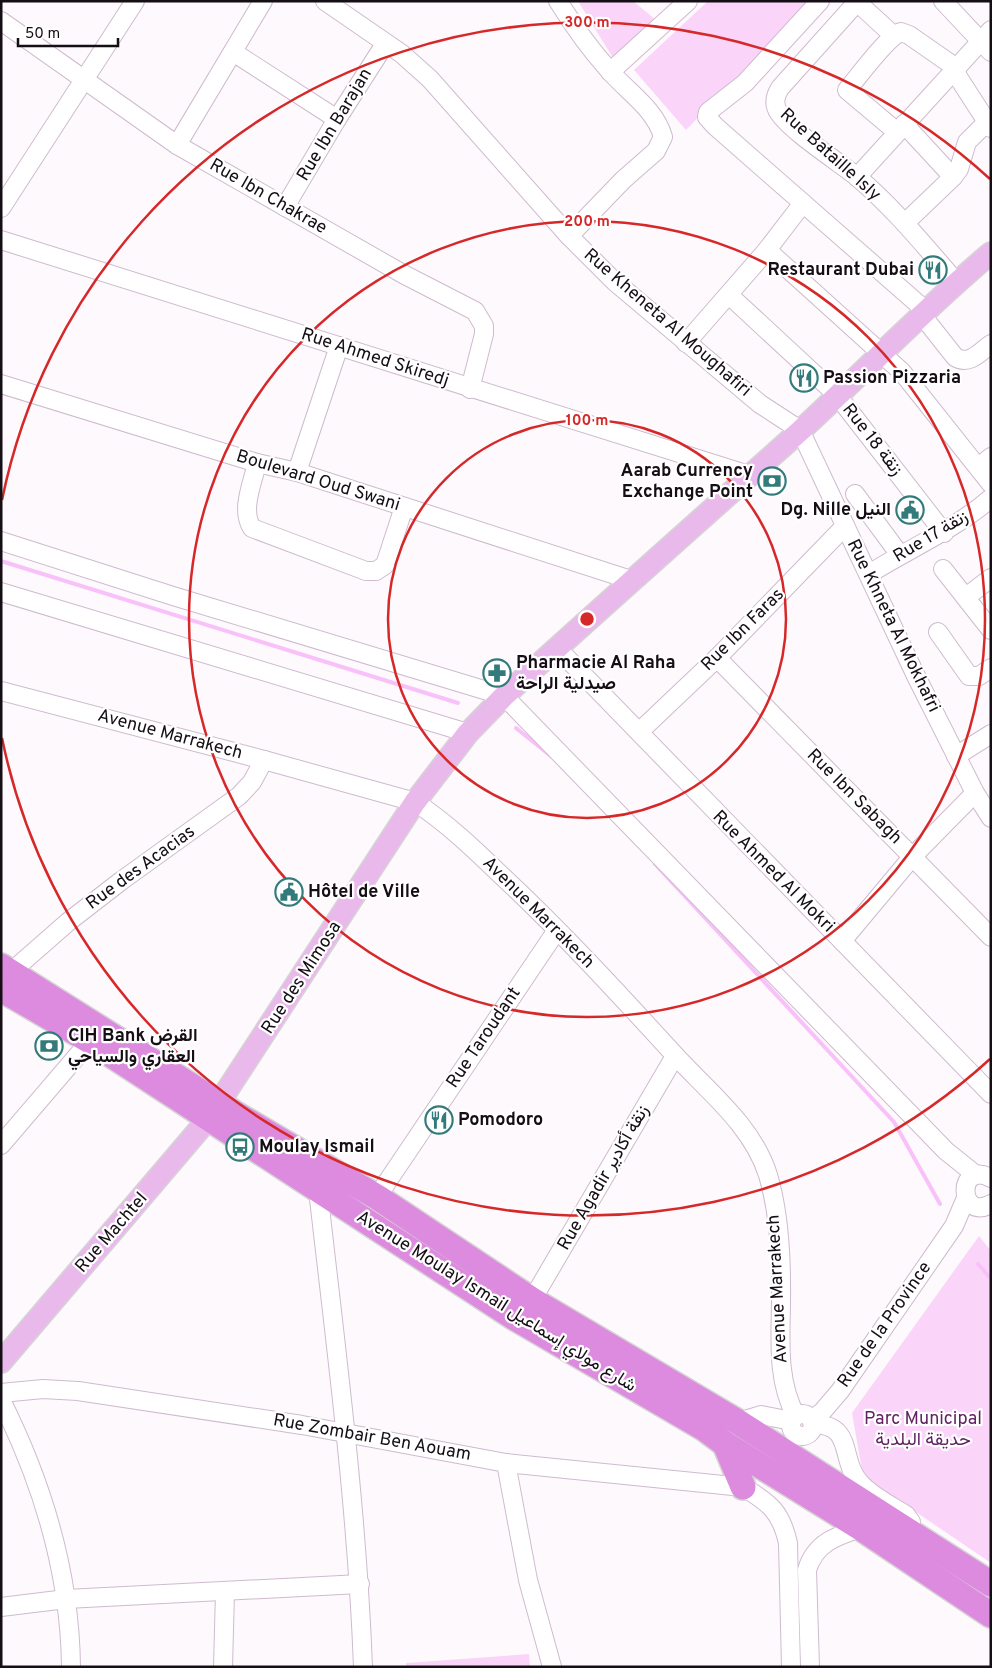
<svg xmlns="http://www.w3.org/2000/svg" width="992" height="1668" font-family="Overpass,Vazirmatn,sans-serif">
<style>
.green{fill:#fad5f9}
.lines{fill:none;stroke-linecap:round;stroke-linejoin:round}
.stream{stroke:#f9c1f9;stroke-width:4}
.minor-casing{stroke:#cebbce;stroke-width:20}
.major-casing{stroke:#d5d4d5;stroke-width:24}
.highway-casing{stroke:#d5d4d5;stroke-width:28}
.minor{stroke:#fff;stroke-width:18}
.major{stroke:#eab9eb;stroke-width:21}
.highway{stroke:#dc8bde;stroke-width:25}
.ring{fill:none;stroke:#d62828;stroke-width:2.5}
.labels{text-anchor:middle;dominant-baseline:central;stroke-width:4.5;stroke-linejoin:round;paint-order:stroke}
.street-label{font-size:18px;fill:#150e15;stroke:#fff}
.poi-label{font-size:18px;font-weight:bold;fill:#150e15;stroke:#fff;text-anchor:start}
.park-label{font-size:18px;fill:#612263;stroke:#fff}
.centre{fill:#d62828;stroke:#fff;stroke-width:2.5}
.ring-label{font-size:15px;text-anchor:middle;font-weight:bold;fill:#d62828;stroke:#fff;stroke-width:4.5;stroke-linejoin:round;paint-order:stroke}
</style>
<rect width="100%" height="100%" fill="#fef9fd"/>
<!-- green -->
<g class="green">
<path d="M578,1H633L656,20L613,58Z"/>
<path d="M708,1H811L686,130L634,70Z"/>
<path d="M979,1236L991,1251V1563L863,1476L852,1413Z"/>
<path d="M529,1654L530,1667H406V1663Z"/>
</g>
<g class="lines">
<!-- stream -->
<g class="stream">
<path d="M1,561L458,703"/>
<path d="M516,728L552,757"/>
<path d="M655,864L894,1122L940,1204"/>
<path d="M978,1264L991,1279"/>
</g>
<!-- minor casing -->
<g class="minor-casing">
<g id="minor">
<path d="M325,1L402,54L430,79L569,236L614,281L760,404L800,430L916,676L975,793L991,818"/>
<path d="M558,1C573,25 589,48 608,69C626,91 655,108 663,137L656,151L623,180L569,236"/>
<path d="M820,1L745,83L708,112L707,117L715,126L925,310"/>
<path d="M858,1L780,88C775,96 773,104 779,113C792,132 836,160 856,176C893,207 924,245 956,282"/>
<path d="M943,1L991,52"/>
<path d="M857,2L894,36"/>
<path d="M1,21L177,145L403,274L475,311L484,326V334L470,389"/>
<path d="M233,52L337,119"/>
<path d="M610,72L688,1"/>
<path d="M904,124L953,177"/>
<path d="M897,132L847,90C859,76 887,37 901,32L909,35L955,67L958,77L991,128"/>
<path d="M177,145L263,1"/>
<path d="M857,177L991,30"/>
<path d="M285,207L337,119L385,44"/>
<path d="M1,208L135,1"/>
<path d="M905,223L953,177L959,169L967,142L986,123"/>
<path d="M1,240L749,475"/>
<path d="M767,250L902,372L991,484"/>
<path d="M729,295L837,395L944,533"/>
<path d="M921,314L955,357C969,366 980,352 991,344"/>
<path d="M686,343L767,250L803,203"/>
<path d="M1,384L257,463L297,472L634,581"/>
<path d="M257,463C253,482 240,510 252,528L366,571H376L385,565L404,507"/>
<path d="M979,467L991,457"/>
<path d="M297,472L339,346"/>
<path d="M855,494L900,555"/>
<path d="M1,541L173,596L504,696L946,1151L976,1175"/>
<path d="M943,569L991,630"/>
<path d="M869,574C910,548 954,530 991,498"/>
<path d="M1,592L468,733"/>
<path d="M966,597L991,578"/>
<path d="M938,632L969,676H979L991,668"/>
<path d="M557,648L991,1094"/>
<path d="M717,658L991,937"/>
<path d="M1,691L264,760L415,802C447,823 475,850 502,876C562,932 617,992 672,1052C706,1090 752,1124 768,1175C778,1209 781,1249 781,1285C782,1328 774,1376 796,1416"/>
<path d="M639,732L717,658L845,526"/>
<path d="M956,756L991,734"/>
<path d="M842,941L913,856L975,793"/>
<path d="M11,972L68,922L121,881L239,796L252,782L264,760"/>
<path d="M1,1145L90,1041"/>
<path d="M991,1178C956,1160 958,1222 991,1204"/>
<path d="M318,1190C336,1349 357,1507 363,1667"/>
<path d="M377,1197L557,930"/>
<path d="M532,1300L675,1056"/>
<path d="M1,1393L43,1389L78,1391L302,1425L506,1463L743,1487C770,1503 781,1512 788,1543L791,1667"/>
<path d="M1,1400C42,1482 70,1574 71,1667"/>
<circle cx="802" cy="1425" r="11"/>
<path d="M811,1420L822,1412L840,1391L954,1226L966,1198"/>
<path d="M738,1422L761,1415L792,1421"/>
<path d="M813,1424C856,1425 838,1460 861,1484C873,1497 892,1506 906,1515L911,1522"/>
<path d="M506,1463L528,1580L552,1667"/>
<path d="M1,1607L66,1599L360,1584"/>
<path d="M223,1667L225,1592"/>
<path d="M810,1667L807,1570C815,1543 836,1536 861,1528"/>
</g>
</g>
<!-- major casing -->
<g class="major-casing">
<path id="major" d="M1,1362L209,1118L415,802L468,733L504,696C602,607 701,519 800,431C864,372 924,309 991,253"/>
</g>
<!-- highway casing -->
<g class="highway-casing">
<g id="highway">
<path d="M1,966L239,1116L377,1197L532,1300L738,1422L991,1584"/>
<path d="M1,989L90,1041L515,1318L705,1429L725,1444L861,1528L991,1615"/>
<path d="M725,1444L743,1487"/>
</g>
</g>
<!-- minor -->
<use href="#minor" class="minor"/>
<!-- major -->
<use href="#major" class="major"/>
<!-- highway -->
<use href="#highway" class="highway"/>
</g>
<!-- distance rings -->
<g class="ring">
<circle cx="587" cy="619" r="199"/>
<circle cx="587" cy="619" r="398"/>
<path d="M990 1059A597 597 0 0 1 2 738M2 500A597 597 0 0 1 990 179"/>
</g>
<!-- icons -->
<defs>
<g id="restaurant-ring" transform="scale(1.4375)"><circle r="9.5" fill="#fff" stroke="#327b7a" stroke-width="1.5"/><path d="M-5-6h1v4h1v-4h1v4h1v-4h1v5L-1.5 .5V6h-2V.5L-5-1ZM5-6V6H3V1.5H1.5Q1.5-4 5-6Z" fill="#327b7a"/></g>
<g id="bank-ring" transform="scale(1.4375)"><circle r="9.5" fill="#fff" stroke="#327b7a" stroke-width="1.5"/><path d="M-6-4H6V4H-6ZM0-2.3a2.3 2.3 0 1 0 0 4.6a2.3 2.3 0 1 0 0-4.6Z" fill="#327b7a"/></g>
<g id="civic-ring" transform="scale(1.4375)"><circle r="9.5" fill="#fff" stroke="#327b7a" stroke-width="1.5"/><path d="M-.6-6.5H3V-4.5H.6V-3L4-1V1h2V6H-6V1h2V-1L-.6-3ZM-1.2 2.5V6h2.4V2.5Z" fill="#327b7a"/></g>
<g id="pharmacy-ring" transform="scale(1.4375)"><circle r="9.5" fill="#fff" stroke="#327b7a" stroke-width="1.5"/><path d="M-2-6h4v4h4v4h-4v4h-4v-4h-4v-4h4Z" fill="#327b7a"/></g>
<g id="bus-ring" transform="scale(1.4375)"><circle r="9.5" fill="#fff" stroke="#327b7a" stroke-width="1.5"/><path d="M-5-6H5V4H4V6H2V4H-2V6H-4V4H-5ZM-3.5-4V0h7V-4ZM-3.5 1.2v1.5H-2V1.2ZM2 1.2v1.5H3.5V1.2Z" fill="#327b7a"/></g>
</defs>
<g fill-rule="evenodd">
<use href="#restaurant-ring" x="933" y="270"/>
<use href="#restaurant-ring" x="804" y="378"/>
<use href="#bank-ring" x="772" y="481"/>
<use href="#civic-ring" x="910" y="510"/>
<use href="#pharmacy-ring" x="497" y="673"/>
<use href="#civic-ring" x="289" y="892"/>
<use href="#bank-ring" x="49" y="1046"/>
<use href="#restaurant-ring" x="439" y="1120"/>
<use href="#bus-ring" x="240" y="1147"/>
</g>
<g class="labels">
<!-- street labels -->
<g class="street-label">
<text transform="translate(335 125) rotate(-59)">Rue Ibn Barajan</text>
<text transform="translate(830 155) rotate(42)">Rue Bataille Isly</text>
<text transform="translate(268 197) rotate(30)">Rue Ibn Chakrae</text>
<text transform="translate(667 323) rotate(41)">Rue Kheneta Al Moughafiri</text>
<text transform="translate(375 358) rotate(18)">Rue Ahmed Skiredj</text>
<text transform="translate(872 440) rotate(52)">Rue 18 زنقة</text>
<text transform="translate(318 481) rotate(17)">Boulevard Oud Swani</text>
<text transform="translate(931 537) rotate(-31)">Rue 17 زنقة</text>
<text transform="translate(893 626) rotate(64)">Rue Khneta Al Mokhafri</text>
<text transform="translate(743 630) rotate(-45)">Rue Ibn Faras</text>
<text transform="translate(170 735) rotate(15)">Avenue Marrakech</text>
<text transform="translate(854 797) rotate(45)">Rue Ibn Sabagh</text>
<text transform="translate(141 868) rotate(-36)">Rue des Acacias</text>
<text transform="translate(773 872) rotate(45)">Rue Ahmed Al Mokri</text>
<text transform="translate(538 913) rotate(45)">Avenue Marrakech</text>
<text transform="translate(302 978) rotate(-57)">Rue des Mimosa</text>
<text transform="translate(484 1038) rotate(-56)">Rue Taroudant</text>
<text transform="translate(604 1178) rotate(-60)">Rue Agadir زنقة أكادير</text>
<text transform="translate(112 1233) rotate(-49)">Rue Machtel</text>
<text transform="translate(778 1289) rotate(-93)">Avenue Marrakech</text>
<text transform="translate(496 1302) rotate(32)">Avenue Moulay Ismail شارع مولاي إسماعيل</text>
<text transform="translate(885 1325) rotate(-55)">Rue de la Province</text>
<text transform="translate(372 1438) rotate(10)">Rue Zombair Ben Aouam</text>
</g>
<!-- poi labels -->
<g class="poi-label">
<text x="914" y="270" text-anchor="end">Restaurant Dubai</text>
<text x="823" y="378">Passion Pizzaria</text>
<text x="753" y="471" text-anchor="end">Aarab Currency<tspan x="753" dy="21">Exchange Point</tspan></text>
<text x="891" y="510" text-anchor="end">Dg. Nille النيل</text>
<text x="516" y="663">Pharmacie Al Raha<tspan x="516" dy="21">صيدلية الراحة</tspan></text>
<text x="308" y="892">Hôtel de Ville</text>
<text x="68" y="1036">CIH Bank القرض<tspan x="68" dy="21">العقاري والسياحي</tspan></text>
<text x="458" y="1120">Pomodoro</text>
<text x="259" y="1147">Moulay Ismail</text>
</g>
<!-- park labels -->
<g class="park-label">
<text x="923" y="1419">Parc Municipal<tspan x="923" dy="21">حديقة البلدية</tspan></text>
</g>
</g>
<circle cx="587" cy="619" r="8" class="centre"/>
<g class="ring-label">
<text x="587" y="27">300 m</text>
<text x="587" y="226">200 m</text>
<text x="587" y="425">100 m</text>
</g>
<!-- border -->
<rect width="992" height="1668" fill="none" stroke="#150e15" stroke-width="5"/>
<!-- scale -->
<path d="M18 38v8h100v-8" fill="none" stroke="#150e15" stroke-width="2.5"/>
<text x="25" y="38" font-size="15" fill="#150e15" stroke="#ffffff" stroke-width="4" paint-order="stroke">50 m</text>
</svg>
